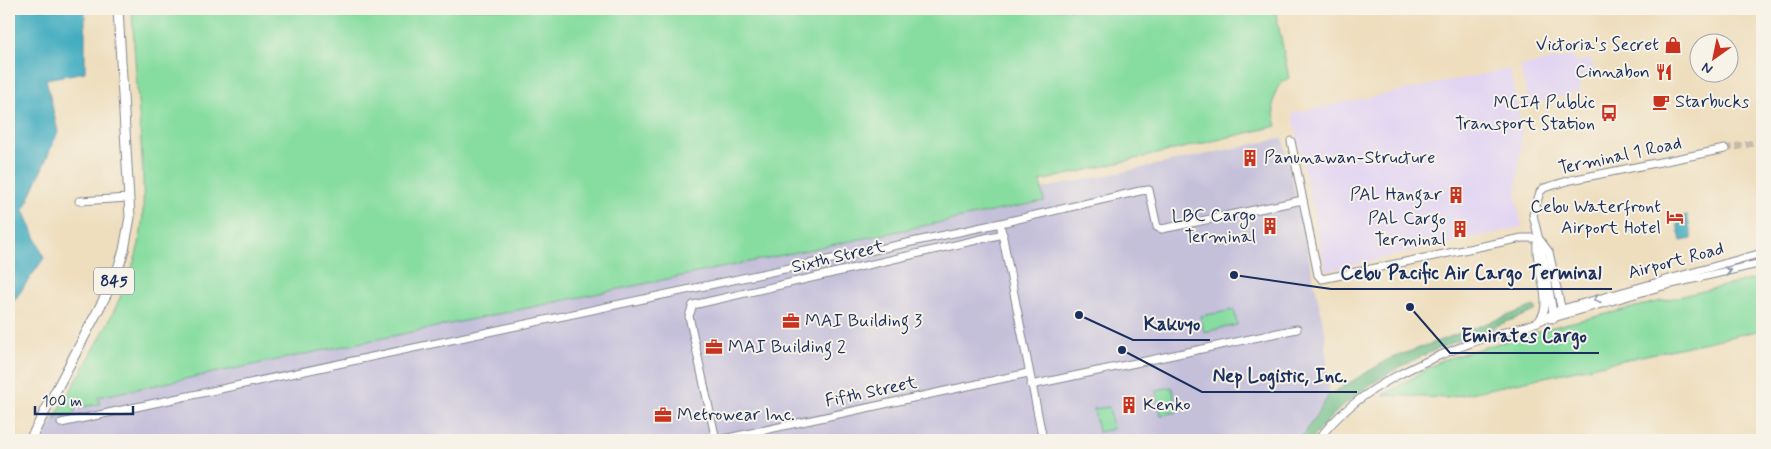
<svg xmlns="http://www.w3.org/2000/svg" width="1771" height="449" font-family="Mynerve,sans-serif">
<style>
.built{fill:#e2d4f3}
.industrial{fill:#c5c0da}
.green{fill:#87dda0;stroke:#51867f}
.forest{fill:#6dbc86;stroke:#447672}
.water{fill:#41acc0;stroke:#2e6e8f}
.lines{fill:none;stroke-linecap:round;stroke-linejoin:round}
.minor-tunnel{stroke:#c4bbab;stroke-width:7;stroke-dasharray:7 3.5;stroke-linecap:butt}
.minor-casing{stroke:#84868e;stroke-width:9}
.major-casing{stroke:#84868e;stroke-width:11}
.minor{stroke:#fff;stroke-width:7}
.major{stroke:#fff;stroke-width:9}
.oneway{stroke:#8d97ae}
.labels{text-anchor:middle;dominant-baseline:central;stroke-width:4;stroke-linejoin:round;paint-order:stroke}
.shield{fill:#f7f3e8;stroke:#5d6a87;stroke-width:1}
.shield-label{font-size:16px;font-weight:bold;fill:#1b2f5e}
.poi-label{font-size:18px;fill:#1b2f5e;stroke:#f7f3e8;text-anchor:end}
.street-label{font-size:18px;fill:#1b2f5e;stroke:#f7f3e8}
.leader{fill:none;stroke:#1b2f5e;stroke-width:2}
.callout-dot{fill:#1b2f5e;stroke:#f7f3e8;stroke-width:2}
.callout-label{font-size:19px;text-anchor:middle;font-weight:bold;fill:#1b2f5e;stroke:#f7f3e8;stroke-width:4;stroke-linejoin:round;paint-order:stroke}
</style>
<rect width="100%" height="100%" fill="#f7f3e8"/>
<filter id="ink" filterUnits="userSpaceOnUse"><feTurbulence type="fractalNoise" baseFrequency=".02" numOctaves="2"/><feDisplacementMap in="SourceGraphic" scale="10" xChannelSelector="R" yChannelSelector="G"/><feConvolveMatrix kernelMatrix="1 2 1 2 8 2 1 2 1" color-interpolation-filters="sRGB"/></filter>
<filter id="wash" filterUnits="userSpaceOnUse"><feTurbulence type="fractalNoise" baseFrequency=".0096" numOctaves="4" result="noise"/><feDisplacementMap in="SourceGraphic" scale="20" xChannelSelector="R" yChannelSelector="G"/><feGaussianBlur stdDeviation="1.12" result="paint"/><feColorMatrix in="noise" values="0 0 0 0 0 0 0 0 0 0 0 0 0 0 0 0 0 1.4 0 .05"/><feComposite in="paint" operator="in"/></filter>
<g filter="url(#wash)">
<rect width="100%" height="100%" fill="#eedebe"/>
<!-- built -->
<g class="built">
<path d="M1573,56L1575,62L1591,59L1595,74L1578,77L1581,91L1529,105L1520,66Z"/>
<path d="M1510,69L1522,130L1516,197L1522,227L1326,271L1292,113Z"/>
</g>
<!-- industrial -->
<path class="industrial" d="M1283,138L1325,332L1329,395L1300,440H42L54,419L75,414L74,408L99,404L98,397L1043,202L1041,189Z"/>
<!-- green -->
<g class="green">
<path d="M132,9H1275L1289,78C1270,86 1272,110 1277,126L1040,181L1044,201L98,397L100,404L74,408L75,414L54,419C83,368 126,300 139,244C146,210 143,176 141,142C138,97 134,53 132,9Z"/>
<path d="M1762,277V330L1447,398L1384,395L1442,360L1560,325Z"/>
<path d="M1234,310L1237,325L1204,332L1201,316Z"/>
<path d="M1172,387L1177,412L1161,415L1156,390Z"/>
<path d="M1109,407L1113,429L1098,432L1094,409Z"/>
</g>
<!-- forest -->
<path class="forest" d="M1534,306L1536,308L1535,311C1455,342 1364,369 1311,440H1300L1329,395L1389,359Z"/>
<!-- water -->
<g class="water">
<path d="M9,9H85V72L46,79L58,132L24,210L44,258L9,308Z"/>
<path d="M1687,215L1692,239L1681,241L1676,218Z"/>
</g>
</g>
<g filter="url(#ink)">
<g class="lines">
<!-- minor-tunnel -->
<path class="minor-tunnel" d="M1725,149L1762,141"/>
<!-- minor casing -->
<g class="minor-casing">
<g id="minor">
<path d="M1291,141L1318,275L1322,279L1522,238H1538"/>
<path d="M79,201L129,198"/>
<path d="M1001,228L1043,440"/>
<path d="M1540,240L1549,252L1562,312"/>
<path d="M1537,243C1534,266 1554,302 1540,319"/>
<path d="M1550,319L1663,286L1762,263"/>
<path d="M1554,319L1545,265L1533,215L1540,192L1544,188L1571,180L1725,149"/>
<path d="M1031,385L1297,329"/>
<path d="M61,423L1001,223L1140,191L1149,190L1157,227L1162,229L1303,200"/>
<path d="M716,440L689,316L693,305L1003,234"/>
<path d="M719,440L1028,373"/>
<path d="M1318,440C1357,387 1427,359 1487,337C1505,331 1525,328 1542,320C1549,317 1554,312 1562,309L1762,253"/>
</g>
</g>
<!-- major casing -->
<g class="major-casing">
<path id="major" d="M30,440L115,278L124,250L130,217L118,9"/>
</g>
<!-- minor -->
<use href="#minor" class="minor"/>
<!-- major -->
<use href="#major" class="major"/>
</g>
<!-- one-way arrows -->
<defs><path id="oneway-chevron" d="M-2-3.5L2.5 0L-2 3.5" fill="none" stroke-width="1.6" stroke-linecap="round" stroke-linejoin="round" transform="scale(1.25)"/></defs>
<g class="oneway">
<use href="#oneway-chevron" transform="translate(1728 271) rotate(-13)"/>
<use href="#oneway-chevron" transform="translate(1597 299) rotate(164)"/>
</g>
</g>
<!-- icons -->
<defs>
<g id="shop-bare" transform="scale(1.35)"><path d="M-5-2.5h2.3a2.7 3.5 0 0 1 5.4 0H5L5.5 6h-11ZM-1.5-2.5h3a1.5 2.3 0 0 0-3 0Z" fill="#c8321e" stroke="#f7f3e8" stroke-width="2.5" paint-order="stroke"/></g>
<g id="restaurant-bare" transform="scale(1.35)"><path d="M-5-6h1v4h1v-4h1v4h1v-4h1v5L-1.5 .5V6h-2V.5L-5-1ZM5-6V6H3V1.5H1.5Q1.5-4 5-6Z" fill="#c8321e" stroke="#f7f3e8" stroke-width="2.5" paint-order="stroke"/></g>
<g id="cafe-bare" transform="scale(1.35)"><path d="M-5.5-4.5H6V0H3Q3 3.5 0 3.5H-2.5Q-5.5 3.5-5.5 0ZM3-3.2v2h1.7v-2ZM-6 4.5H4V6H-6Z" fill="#c8321e" stroke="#f7f3e8" stroke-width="2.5" paint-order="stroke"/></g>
<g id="bus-bare" transform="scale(1.35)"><path d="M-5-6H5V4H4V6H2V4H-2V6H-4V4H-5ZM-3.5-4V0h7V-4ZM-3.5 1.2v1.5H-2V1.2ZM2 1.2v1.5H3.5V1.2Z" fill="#c8321e" stroke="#f7f3e8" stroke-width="2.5" paint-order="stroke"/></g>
<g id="building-bare" transform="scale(1.35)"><path d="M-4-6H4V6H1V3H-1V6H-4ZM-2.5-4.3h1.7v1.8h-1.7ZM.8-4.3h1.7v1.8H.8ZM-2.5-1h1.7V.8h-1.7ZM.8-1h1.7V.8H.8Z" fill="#c8321e" stroke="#f7f3e8" stroke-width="2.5" paint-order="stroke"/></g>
<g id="hotel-bare" transform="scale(1.35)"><path d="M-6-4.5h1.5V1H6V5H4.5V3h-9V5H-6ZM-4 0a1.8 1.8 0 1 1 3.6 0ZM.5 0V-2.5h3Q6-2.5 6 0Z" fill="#c8321e" stroke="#f7f3e8" stroke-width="2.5" paint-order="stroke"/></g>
<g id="office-bare" transform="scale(1.35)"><path d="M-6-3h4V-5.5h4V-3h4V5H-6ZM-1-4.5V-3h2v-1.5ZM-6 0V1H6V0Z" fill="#c8321e" stroke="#f7f3e8" stroke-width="2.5" paint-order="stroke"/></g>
</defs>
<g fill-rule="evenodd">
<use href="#shop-bare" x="1673" y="45"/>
<use href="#restaurant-bare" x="1664" y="72"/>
<use href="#cafe-bare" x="1661" y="102"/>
<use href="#bus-bare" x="1609" y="113"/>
<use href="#building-bare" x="1250" y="158"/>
<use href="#building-bare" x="1456" y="195"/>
<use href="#hotel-bare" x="1675" y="217"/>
<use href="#building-bare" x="1270" y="226"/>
<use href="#building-bare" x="1460" y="229"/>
<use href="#office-bare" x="791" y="321"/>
<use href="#office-bare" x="714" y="347"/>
<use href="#building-bare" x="1129" y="405"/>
<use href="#office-bare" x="663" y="415"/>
</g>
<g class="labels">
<!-- shield labels -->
<rect class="shield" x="94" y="267.5" width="40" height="27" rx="4"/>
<g class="shield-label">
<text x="114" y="281">845</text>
</g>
<!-- poi labels -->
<g class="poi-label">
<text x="1659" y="45">Victoria's Secret</text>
<text x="1650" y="72">Cinnabon</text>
<text x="1675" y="102" text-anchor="start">Starbucks</text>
<text x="1595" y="103">MCIA Public<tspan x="1595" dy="21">Transport Station</tspan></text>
<text x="1264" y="158" text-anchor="start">Panunawan-Structure</text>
<text x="1442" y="195">PAL Hangar</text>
<text x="1661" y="207">Cebu Waterfront<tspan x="1661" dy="21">Airport Hotel</tspan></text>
<text x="1256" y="216">LBC Cargo<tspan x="1256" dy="21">Terminal</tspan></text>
<text x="1446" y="219">PAL Cargo<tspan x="1446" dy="21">Terminal</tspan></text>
<text x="805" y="321" text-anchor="start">MAI Building 3</text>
<text x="728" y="347" text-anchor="start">MAI Building 2</text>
<text x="1143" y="405" text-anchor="start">Kenko</text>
<text x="677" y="415" text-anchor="start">Metrowear Inc.</text>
</g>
<!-- street labels -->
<g class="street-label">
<text transform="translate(1620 156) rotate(-12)">Terminal 1 Road</text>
<text transform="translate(838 257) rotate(-13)">Sixth Street</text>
<text transform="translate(1676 261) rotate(-15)">Airport Road</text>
<text transform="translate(871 392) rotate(-12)">Fifth Street</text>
</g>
</g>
<!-- callouts -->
<path class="leader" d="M1234 275L1331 289H1612M1079 315L1133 340H1210M1410 307L1450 353H1599M1122 350L1202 392H1357"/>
<g class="callout-dot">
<circle cx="1234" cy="275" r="5"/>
<circle cx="1079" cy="315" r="5"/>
<circle cx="1410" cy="307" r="5"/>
<circle cx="1122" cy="350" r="5"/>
</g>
<g class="callout-label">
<text x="1471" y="279">Cebu Pacific Air Cargo Terminal</text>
<text x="1172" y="330">Kakuyo</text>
<text x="1524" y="342">Emirates Cargo</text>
<text x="1280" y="382">Nep Logistic, Inc.</text>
</g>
<!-- margin -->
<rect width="1771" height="449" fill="none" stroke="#f7f3e8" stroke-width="30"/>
<!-- north arrow -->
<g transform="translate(1714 58) rotate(213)"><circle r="24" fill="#f7f3e8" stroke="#9fa5b1"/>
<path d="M0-4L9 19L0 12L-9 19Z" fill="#c8321e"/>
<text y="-8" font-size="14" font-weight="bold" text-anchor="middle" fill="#1b2f5e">N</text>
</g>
<!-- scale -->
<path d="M35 406v8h98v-8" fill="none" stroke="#1b2f5e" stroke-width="2.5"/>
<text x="42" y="406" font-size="15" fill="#1b2f5e" stroke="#f7f3e8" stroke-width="4" paint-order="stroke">100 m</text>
</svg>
